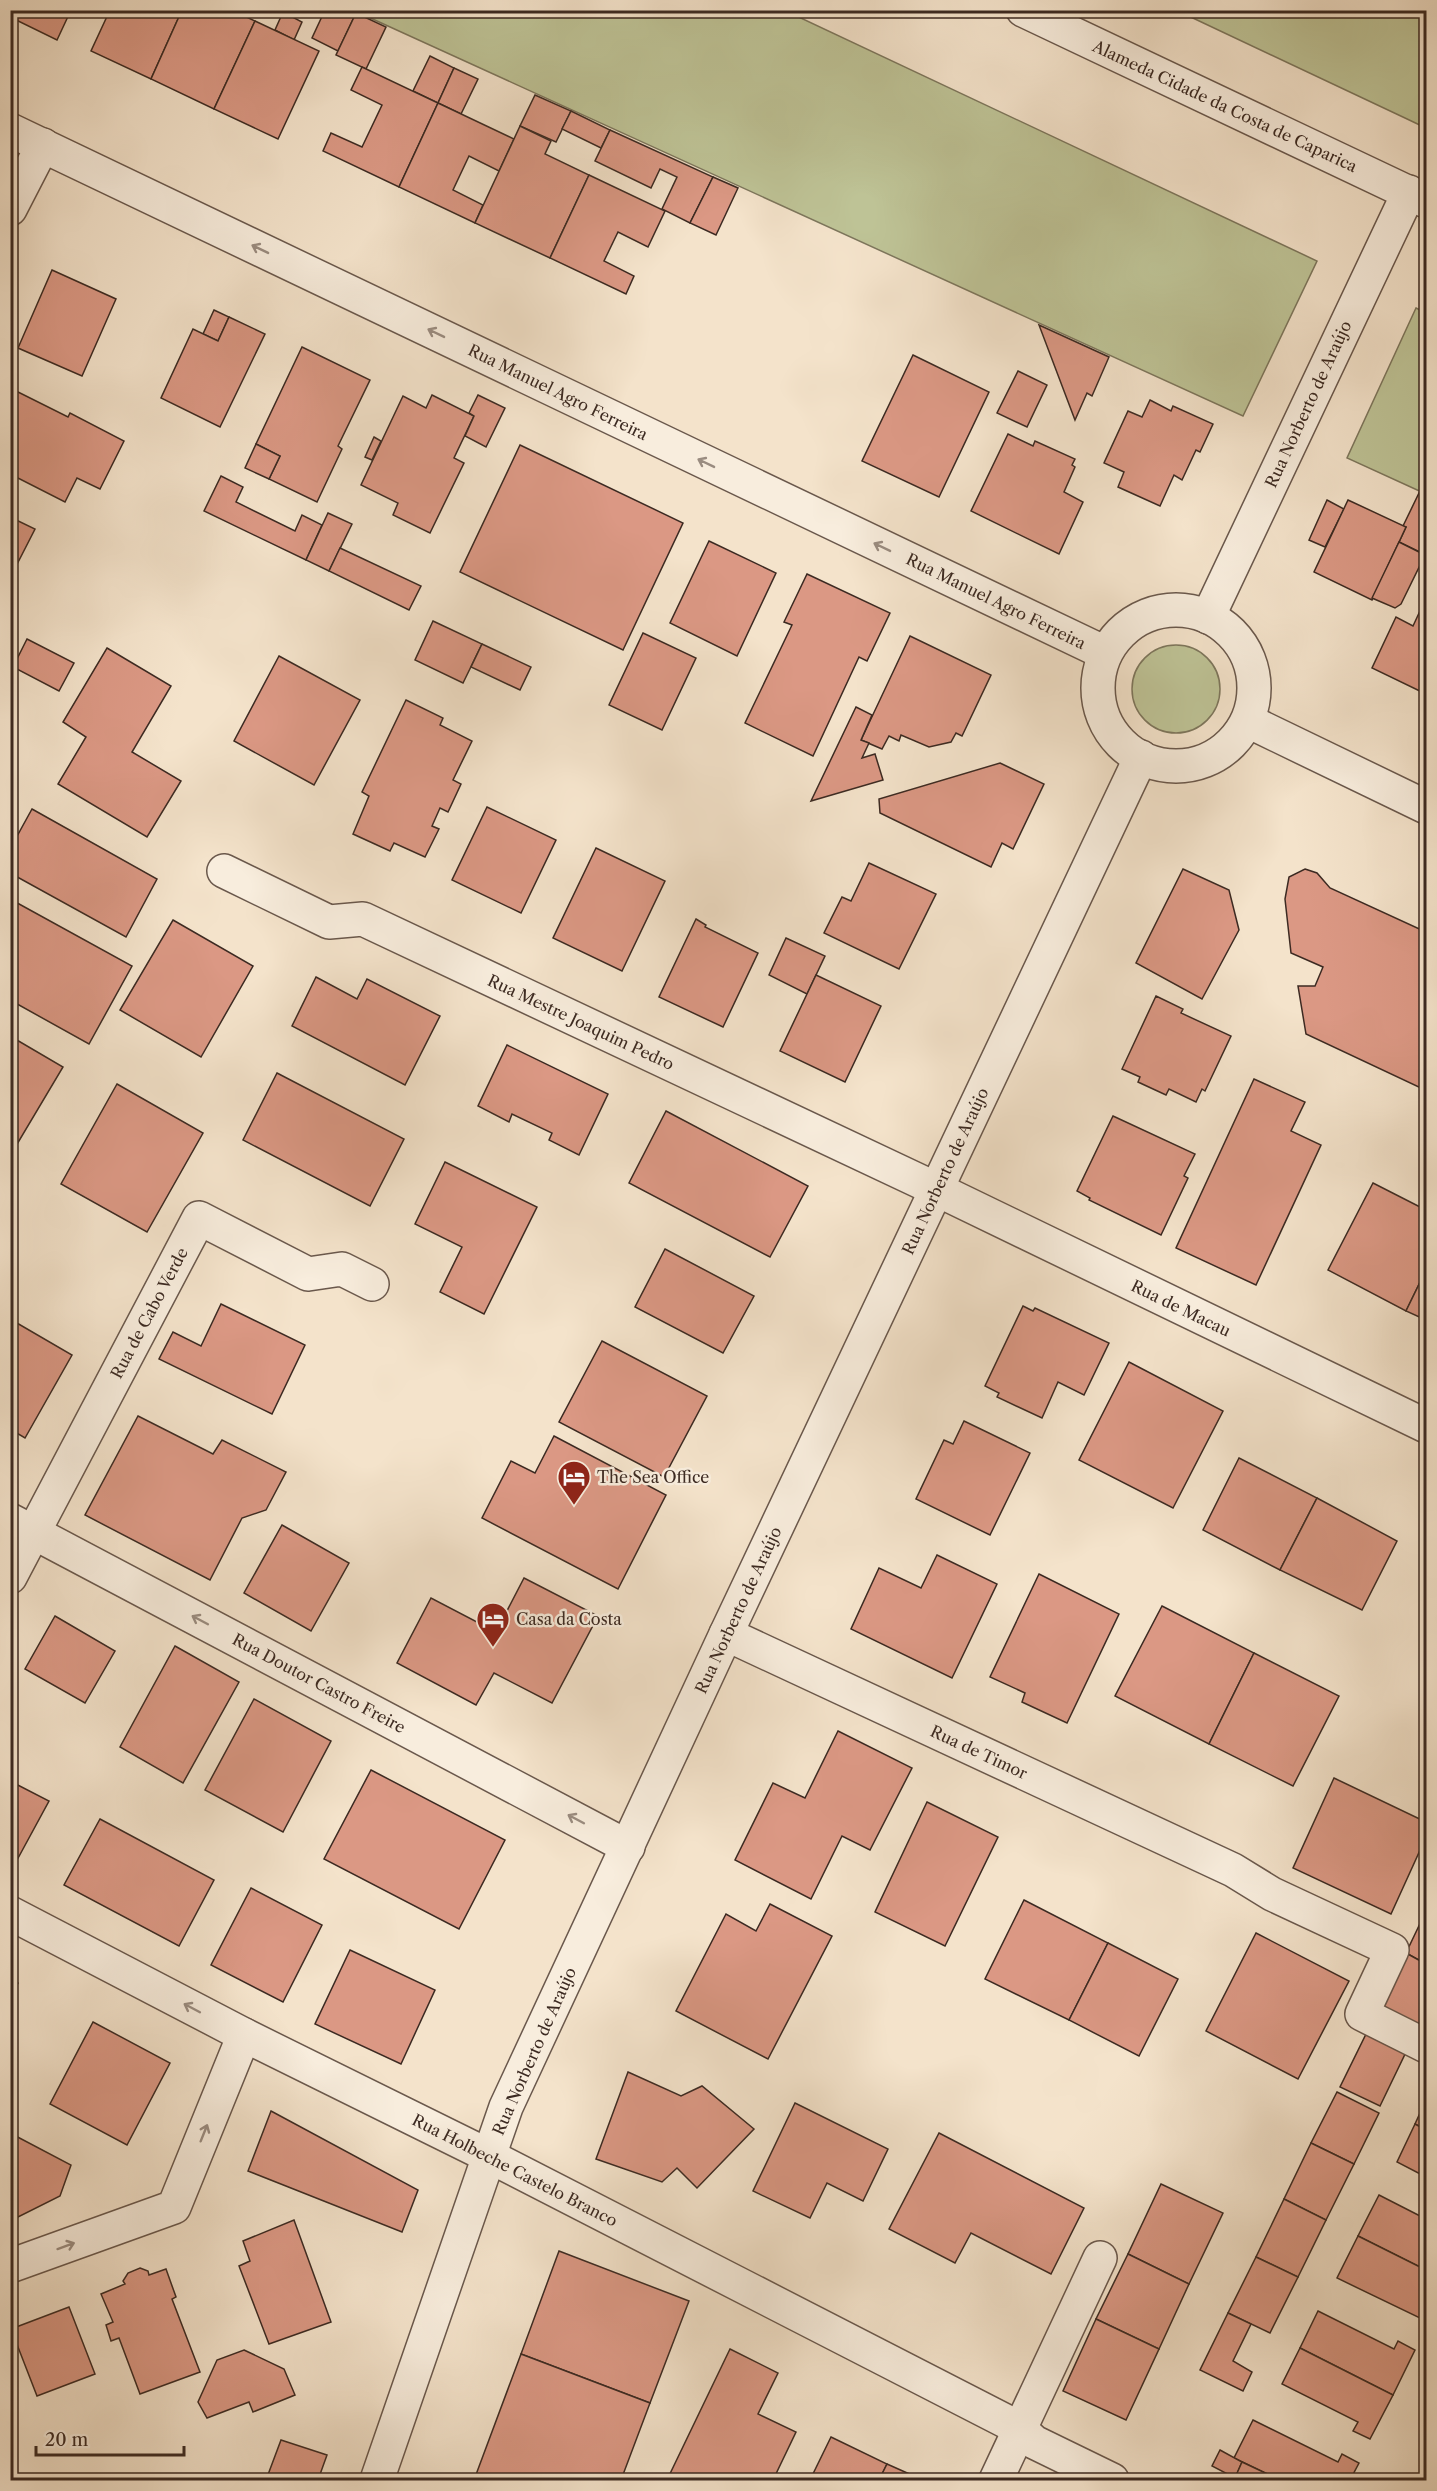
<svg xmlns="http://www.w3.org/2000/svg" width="1437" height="2491" font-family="'Libre Caslon Text',serif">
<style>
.green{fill:#bec396;stroke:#7d765c;stroke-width:1.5}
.building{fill:#db9884;stroke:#3c2a22;stroke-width:1.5}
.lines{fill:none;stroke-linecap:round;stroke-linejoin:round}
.street-casing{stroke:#6a584c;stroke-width:36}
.street{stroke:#f8eddd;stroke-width:33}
.oneway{stroke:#9a8c80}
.labels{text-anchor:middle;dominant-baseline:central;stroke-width:5;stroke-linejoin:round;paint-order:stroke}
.street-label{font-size:16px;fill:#3c2a22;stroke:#f8eddd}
.poi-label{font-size:16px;fill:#3c2a22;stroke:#f8eddd;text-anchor:start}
</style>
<rect width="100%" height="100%" fill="#f4e3cb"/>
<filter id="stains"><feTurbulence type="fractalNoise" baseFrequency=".00333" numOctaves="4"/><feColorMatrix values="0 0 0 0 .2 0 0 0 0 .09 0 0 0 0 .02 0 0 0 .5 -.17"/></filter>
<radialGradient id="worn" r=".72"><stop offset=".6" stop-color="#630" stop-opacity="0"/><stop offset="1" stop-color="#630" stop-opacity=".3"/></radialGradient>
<!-- green -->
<g class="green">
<path d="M355,11H786L1317,261L1243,416Z"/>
<path d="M1178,11H1426V128L1405,118Z"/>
<path d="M1416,308L1426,313V494L1347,458Z"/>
<circle cx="1176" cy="689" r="44"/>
</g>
<!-- building -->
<g class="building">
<path d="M10,10H71L57,40L10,17Z"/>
<path d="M110,10H182L151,79L91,51Z"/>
<path d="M182,10H232L255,21L214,109L151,79Z"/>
<path d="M325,10H351L356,13L338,51L312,38Z"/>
<path d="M283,12L302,22L294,40L275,30Z"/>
<path d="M356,13L386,27L366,69L336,55Z"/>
<path d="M255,21L319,51L278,139L214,109Z"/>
<path d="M430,56L454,68L438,103L413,91Z"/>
<path d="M362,67L438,103L399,187L323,151L331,133L362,147L382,105L351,90Z"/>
<path d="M454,68L478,79L461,114L438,103Z"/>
<path d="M535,95L571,111L556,142L520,126Z"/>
<path d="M438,103L514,139L499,171L469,156L453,190L483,205L475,223L399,187Z"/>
<path d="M571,111L610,130L601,148L562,129Z"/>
<path d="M520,126L551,141L545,154L589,175L550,258L475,223Z"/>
<path d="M610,130L713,177L690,223L662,209L677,177L660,169L651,188L595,161Z"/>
<path d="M589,175L665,211L648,247L618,232L604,261L634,276L626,294L550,258Z"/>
<path d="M713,177L738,188L716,235L690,223Z"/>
<path d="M52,270L116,299L82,376L18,348Z"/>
<path d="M214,310L229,317L218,341L203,334Z"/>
<path d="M229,317L265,334L220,427L161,398L193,329L218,341Z"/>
<path d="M1039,325L1109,357L1092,396L1087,393L1075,420Z"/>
<path d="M302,347L370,380L338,446L342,449L317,502L269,479L280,456L256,444Z"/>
<path d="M913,355L989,392L939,497L862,461Z"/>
<path d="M1018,371L1047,385L1027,427L997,413Z"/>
<path d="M10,388L68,417L70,413L124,441L100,489L77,478L65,502L10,474Z"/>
<path d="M432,395L474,416L454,458L464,463L430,533L393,515L398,503L361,485L403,396L426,408Z"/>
<path d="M478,395L505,408L486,447L465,436L474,416L469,413Z"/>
<path d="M1150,400L1171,411L1173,406L1213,424L1200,452L1196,450L1182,480L1174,475L1160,506L1118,487L1124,472L1104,463L1128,411L1142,417Z"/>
<path d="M1008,434L1033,446L1035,441L1075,459L1072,465L1075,467L1064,492L1083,502L1059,554L971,511Z"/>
<path d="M374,437L381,441L372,460L365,457Z"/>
<path d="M256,444L280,456L269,479L245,468Z"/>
<path d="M520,445L683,523L623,650L460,572Z"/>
<path d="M221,476L243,487L236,502L295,531L302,515L322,525L306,560L204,511Z"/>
<path d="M1419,493L1426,496V555L1399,542L1406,527L1403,526Z"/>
<path d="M1327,500L1344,509L1325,547L1309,540Z"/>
<path d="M1348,500L1406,527L1372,600L1314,572Z"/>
<path d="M328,513L352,524L329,571L306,560Z"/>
<path d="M10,517L35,529L10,578Z"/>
<path d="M709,541L776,573L737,656L670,623Z"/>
<path d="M1399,542L1425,555L1401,604L1395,608L1372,598Z"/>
<path d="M340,548L421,586L409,610L329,571Z"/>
<path d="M807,574L890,613L867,661L859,657L813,756L745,723L792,625L784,622Z"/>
<path d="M1426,598V694L1372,668L1396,617L1413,626Z"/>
<path d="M433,621L482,644L463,683L415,660Z"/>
<path d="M643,633L696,658L662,730L609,705Z"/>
<path d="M910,636L991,675L962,736L956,733L951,742L929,747L901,735L899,741L889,736L882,749L861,740Z"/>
<path d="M27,639L74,663L59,691L13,667Z"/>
<path d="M482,644L531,667L520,690L471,667Z"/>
<path d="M107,648L171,686L132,752L181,781L147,837L58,784L86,737L63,722Z"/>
<path d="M279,656L360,700L314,785L234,741Z"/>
<path d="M406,700L443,718L440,725L472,741L453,780L461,784L448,812L440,808L432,826L439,829L425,857L394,843L390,851L353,834L369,796L362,792Z"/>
<path d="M856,707L872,715L861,740L869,743L862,758L875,754L883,780L811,801Z"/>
<path d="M1000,763L1044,784L1013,849L1002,843L991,867L880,813L879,799Z"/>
<path d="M487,807L556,840L521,913L452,880Z"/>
<path d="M32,809L157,879L126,937L10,873V849Z"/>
<path d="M596,848L665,881L622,971L553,938Z"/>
<path d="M869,863L936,894L899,969L824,933L842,897L851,901Z"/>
<path d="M1183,869L1229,890L1239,930L1202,999L1136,963Z"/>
<path d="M1305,869L1317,873L1330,888L1426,932V1081L1423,1089L1306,1034L1298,986H1315L1323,967L1291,953L1285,899L1289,877Z"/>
<path d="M10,899L132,966L89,1044L10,1000Z"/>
<path d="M696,919L706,925L705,927L758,953L723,1027L659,997Z"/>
<path d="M173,920L253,966L201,1057L120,1010Z"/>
<path d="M786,938L825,956L807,994L769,975Z"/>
<path d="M816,975L881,1006L845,1082L780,1051Z"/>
<path d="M316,977L357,999L367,979L440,1016L405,1085L292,1026Z"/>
<path d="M1156,996L1183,1009L1181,1013L1231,1036L1205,1091L1202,1089L1196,1102L1169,1089L1166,1095L1138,1082L1140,1077L1122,1069Z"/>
<path d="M10,1036L63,1067L10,1156Z"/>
<path d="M507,1045L608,1094L579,1155L549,1140L552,1133L512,1114L509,1122L478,1106Z"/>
<path d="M277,1073L404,1139L370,1206L243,1140Z"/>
<path d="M1254,1079L1305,1102L1291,1131L1321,1145L1256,1285L1176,1248Z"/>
<path d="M117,1084L203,1133L147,1232L61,1184Z"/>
<path d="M666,1111L808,1186L770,1257L629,1183Z"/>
<path d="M1113,1116L1195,1154L1184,1176L1188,1178L1161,1235L1089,1200L1090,1198L1077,1191Z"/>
<path d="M445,1162L537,1207L484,1314L440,1292L462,1247L415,1224Z"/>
<path d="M1373,1183L1426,1210V1270L1406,1311L1328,1270Z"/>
<path d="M665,1249L754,1296L723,1353L635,1307Z"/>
<path d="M1426,1270V1320L1406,1311Z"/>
<path d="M221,1304L305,1345L272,1414L159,1359L173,1332L201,1346Z"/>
<path d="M1023,1306L1033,1311L1035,1308L1109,1343L1084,1395L1058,1382L1042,1418L997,1397L999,1393L985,1386Z"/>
<path d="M10,1319L72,1355L25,1438L10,1429Z"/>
<path d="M602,1341L707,1396L664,1477L559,1422Z"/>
<path d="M1129,1362L1223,1411L1173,1508L1079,1460Z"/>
<path d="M138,1416L213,1454L222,1440L286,1472L266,1510L242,1518L210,1580L85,1515Z"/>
<path d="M964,1421L1030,1453L990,1535L916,1499L944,1440L953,1444Z"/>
<path d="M554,1436L666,1495L618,1589L482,1518L511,1461L535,1473Z"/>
<path d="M1239,1458L1317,1498L1280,1570L1203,1530Z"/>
<path d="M1317,1498L1397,1541L1362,1610L1280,1570Z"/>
<path d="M282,1525L349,1563L311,1631L244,1593Z"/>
<path d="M937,1555L997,1584L952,1678L851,1629L879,1568L921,1588Z"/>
<path d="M1039,1574L1119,1614L1067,1723L1022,1702L1025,1693L990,1677Z"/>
<path d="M524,1578L598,1616L552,1703L494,1673L476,1705L397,1663L431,1598L496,1632Z"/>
<path d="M1162,1606L1254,1653L1209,1744L1115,1696Z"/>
<path d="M55,1616L115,1651L85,1703L25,1669Z"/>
<path d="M175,1646L239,1682L183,1783L120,1747Z"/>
<path d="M1254,1653L1339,1696L1293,1786L1209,1744Z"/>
<path d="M254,1699L331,1741L283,1832L205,1790Z"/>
<path d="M838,1731L912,1768L870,1850L842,1836L811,1899L735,1860L773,1783L805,1798Z"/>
<path d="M371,1770L505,1840L459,1929L324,1859Z"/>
<path d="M1334,1778L1426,1822V1837L1391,1914L1293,1868Z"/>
<path d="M10,1781L49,1801L17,1860L10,1856Z"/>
<path d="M927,1802L998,1837L945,1946L875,1912Z"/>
<path d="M100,1819L214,1880L179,1946L64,1885Z"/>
<path d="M251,1888L322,1925L283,2002L211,1965Z"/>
<path d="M1024,1900L1108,1943L1069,2020L985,1979Z"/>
<path d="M770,1904L832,1936L768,2059L676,2011L726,1914L756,1931Z"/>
<path d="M1426,1911V1964L1406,1953Z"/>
<path d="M1256,1933L1349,1981L1298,2079L1206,2031Z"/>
<path d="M1108,1943L1178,1979L1139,2056L1069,2020Z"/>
<path d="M350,1950L435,1990L401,2064L315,2024Z"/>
<path d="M1406,1953L1426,1964V2015L1422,2024L1426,2026V2033L1378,2009Z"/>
<path d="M10,1979L18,1983L10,2000Z"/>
<path d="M93,2022L170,2063L127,2145L50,2104Z"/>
<path d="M1368,2030L1407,2050L1380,2106L1340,2087Z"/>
<path d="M628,2072L681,2096L702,2086L754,2129L697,2188L677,2168L662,2182L596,2159Z"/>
<path d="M1337,2092L1379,2113L1354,2164L1311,2143Z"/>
<path d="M1426,2100V2130L1415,2124Z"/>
<path d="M795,2103L888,2149L863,2201L827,2183L810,2218L753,2191Z"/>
<path d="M271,2111L418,2190L402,2232L248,2171Z"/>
<path d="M1415,2124L1426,2130V2177L1397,2162Z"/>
<path d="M10,2133L71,2165L60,2196L10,2221Z"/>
<path d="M939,2133L1084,2208L1051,2274L971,2233L955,2263L889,2229Z"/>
<path d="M1311,2143L1354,2164L1326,2220L1284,2199Z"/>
<path d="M1161,2184L1223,2213L1189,2284L1128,2254Z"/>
<path d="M1379,2195L1426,2219V2270L1358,2236Z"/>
<path d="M1284,2199L1326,2220L1298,2277L1256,2257Z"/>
<path d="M294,2220L331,2322L269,2344L239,2266L250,2261L243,2241Z"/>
<path d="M1358,2236L1426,2270V2319L1424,2320L1337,2278Z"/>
<path d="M559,2251L689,2301L650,2403L521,2354Z"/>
<path d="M1128,2254L1189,2284L1159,2349L1096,2319Z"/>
<path d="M1256,2257L1298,2277L1270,2333L1228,2313Z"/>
<path d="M140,2268L148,2271L149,2275L166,2269L176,2297L172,2299L200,2372L140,2394L119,2338L111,2341L106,2325L113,2322L101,2294L125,2284L123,2281L128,2273Z"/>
<path d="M69,2307L95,2374L37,2396L11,2329Z"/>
<path d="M1318,2311L1394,2349L1398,2341L1415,2350L1393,2395L1300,2348Z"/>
<path d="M1228,2313L1251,2324L1233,2361L1252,2372L1243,2391L1200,2370Z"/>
<path d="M1096,2319L1159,2349L1126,2420L1063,2391Z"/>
<path d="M1300,2348L1393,2395L1370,2439L1353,2431L1358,2422L1282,2384Z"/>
<path d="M730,2349L778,2373L758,2414L796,2432L773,2480H667Z"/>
<path d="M244,2350L284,2369L295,2395L253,2412L249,2402L207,2418L198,2402L217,2360Z"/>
<path d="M521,2354L650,2403L621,2480H474Z"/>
<path d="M1253,2420L1338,2462L1342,2454L1359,2463L1350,2480H1280L1234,2458Z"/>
<path d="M831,2437L887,2464L879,2480H810Z"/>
<path d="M281,2440L327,2455L318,2480H266Z"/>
<path d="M1220,2450L1242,2462L1235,2478L1212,2466Z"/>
<path d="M1242,2462L1280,2480H1234Z"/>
<path d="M887,2464L923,2480H879Z"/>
</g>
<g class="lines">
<!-- street casing -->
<g class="street-casing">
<g id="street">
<path d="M1023,10L1426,201"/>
<path d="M10,130L1105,653"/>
<path d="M10,209L43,145"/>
<circle cx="1176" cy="688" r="78"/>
<path d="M1208,617L1409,192"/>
<path d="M1248,721L1426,807"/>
<path d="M224,871L329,922L363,919L936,1189L1426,1426"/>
<path d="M10,1520L628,1847"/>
<path d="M10,1577L199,1218L308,1274L342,1269L372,1284"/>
<path d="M726,1634L1233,1870L1272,1894L1392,1950L1362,2014L1426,2046"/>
<path d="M10,1913L244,2035L489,2156L1019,2428L1034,2442L1112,2480"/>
<path d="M10,2266L174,2207L244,2035"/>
<path d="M377,2480L506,2107L726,1634L1141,757"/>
<path d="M996,2480L1100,2258"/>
</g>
</g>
<!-- street -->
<use href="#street" class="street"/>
</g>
<!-- one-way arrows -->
<defs><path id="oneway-shaft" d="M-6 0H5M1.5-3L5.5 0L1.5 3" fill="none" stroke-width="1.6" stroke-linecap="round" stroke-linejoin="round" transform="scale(1.5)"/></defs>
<g class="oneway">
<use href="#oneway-shaft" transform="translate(260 249) rotate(-154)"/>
<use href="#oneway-shaft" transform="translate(436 333) rotate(-154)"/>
<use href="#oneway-shaft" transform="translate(706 463) rotate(-154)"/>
<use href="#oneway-shaft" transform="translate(882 547) rotate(-154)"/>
<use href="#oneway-shaft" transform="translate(200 1620) rotate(-152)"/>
<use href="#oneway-shaft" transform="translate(576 1819) rotate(-152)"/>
<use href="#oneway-shaft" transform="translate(192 2008) rotate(-152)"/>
<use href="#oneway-shaft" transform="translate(204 2133) rotate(-68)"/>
<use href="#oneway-shaft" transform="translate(66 2246) rotate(-20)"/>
</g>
<!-- icons -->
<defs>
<g id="hotel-pin" transform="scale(1.725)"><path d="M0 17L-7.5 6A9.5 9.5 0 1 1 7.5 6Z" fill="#8f2418" stroke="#f8eddd"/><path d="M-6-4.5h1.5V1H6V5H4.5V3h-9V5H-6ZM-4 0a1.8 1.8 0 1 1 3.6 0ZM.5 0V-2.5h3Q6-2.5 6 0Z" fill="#fff"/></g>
</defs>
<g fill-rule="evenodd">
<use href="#hotel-pin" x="574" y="1477"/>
<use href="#hotel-pin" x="493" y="1619"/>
</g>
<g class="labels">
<!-- street labels -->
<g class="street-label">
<text transform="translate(1225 106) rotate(25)">Alameda Cidade da Costa de Caparica</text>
<text transform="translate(558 392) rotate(26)">Rua Manuel Agro Ferreira</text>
<text transform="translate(1308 404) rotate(-65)">Rua Norberto de Araújo</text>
<text transform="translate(996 601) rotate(26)">Rua Manuel Agro Ferreira</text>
<text transform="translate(581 1022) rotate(25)">Rua Mestre Joaquim Pedro</text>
<text transform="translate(945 1171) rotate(-65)">Rua Norberto de Araújo</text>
<text transform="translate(1181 1308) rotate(26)">Rua de Macau</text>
<text transform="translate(149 1313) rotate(-62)">Rua de Cabo Verde</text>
<text transform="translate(738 1610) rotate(-65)">Rua Norberto de Araújo</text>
<text transform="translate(319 1683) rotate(28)">Rua Doutor Castro Freire</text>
<text transform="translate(979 1752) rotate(25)">Rua de Timor</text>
<text transform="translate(534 2051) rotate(-66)">Rua Norberto de Araújo</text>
<text transform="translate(515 2170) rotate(27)">Rua Holbeche Castelo Branco</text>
</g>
<!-- poi labels -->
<g class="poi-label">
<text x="597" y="1477">The Sea Office</text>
<text x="516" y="1619">Casa da Costa</text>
</g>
</g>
<!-- margin -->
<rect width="1437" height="2491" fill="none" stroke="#f4e3cb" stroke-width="36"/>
<rect x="12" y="12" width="1413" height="2467" fill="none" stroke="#3c2a22" stroke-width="3"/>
<rect x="18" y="18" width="1401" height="2455" fill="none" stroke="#3c2a22" stroke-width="1.5"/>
<!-- scale -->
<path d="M36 2446v9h148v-9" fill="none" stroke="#3c2a22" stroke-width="3"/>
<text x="45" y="2446" font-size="18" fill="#3c2a22" stroke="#f8eddd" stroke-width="4.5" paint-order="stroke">20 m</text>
<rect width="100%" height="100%" filter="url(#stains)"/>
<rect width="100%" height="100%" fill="url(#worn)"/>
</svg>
